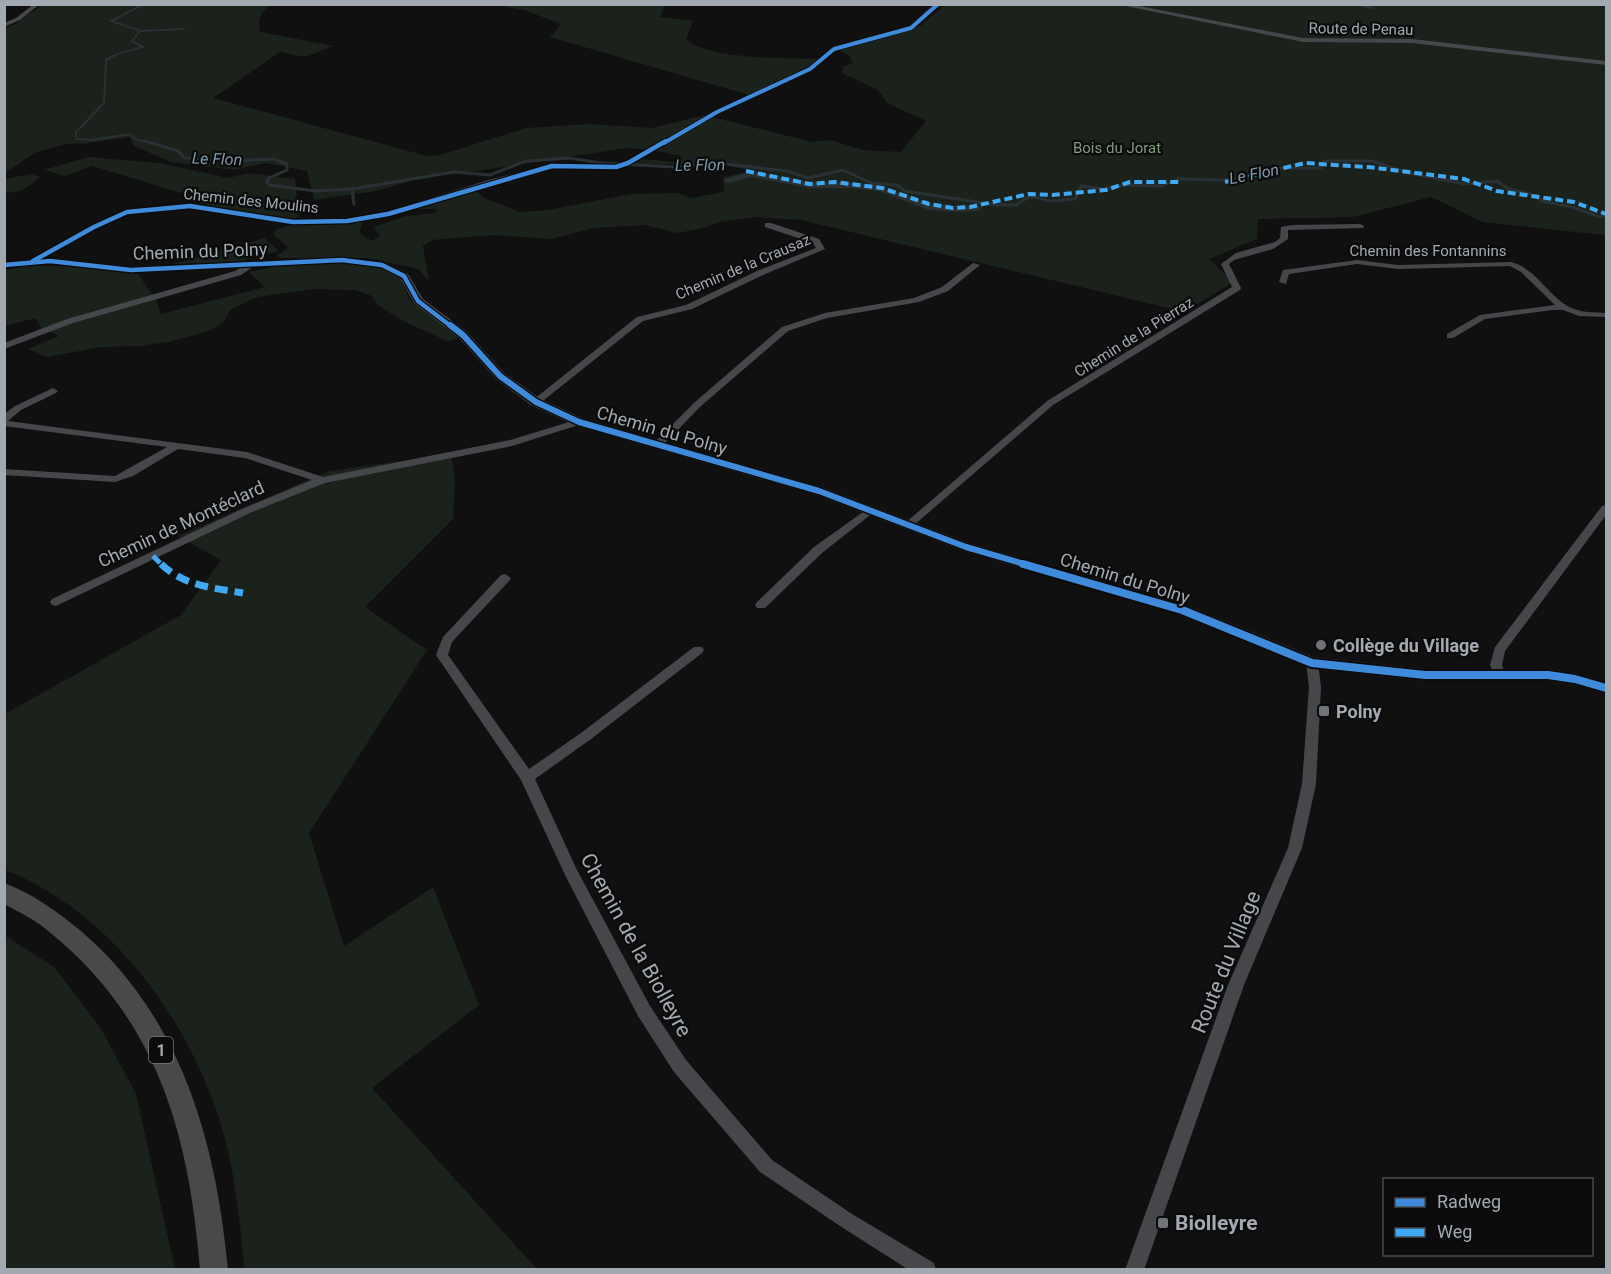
<svg xmlns="http://www.w3.org/2000/svg" width="1611" height="1274" font-family="Roboto,sans-serif">
<style>
.green{fill:#1b211b}
.lines{fill:none;stroke-linecap:round;stroke-linejoin:round}
.stream-far1{stroke:#293135;stroke-width:2}
.stream{stroke:#293135;stroke-width:3}
.canal{fill:#293135;fill-rule:evenodd}
.street{fill:#45474a;fill-rule:evenodd}
.secondary{fill:#444648;fill-rule:evenodd}
.primary{fill:#48494b;fill-rule:evenodd}
.quiet-far2{stroke:#3fa9f5;stroke-width:4;stroke-dasharray:8 4;stroke-linecap:butt}
.quiet-far1{stroke:#3fa9f5;stroke-width:5;stroke-dasharray:10 5;stroke-linecap:butt}
.quiet{stroke:#3fa9f5;stroke-width:7;stroke-dasharray:13 7;stroke-linecap:butt}
.cycleway-far3-casing{stroke:#0b0b0c;stroke-width:5}
.cycleway-far2-casing{stroke:#0b0b0c;stroke-width:7}
.cycleway-far1-casing{stroke:#0b0b0c;stroke-width:9}
.cycleway-casing{stroke:#0b0b0c;stroke-width:12}
.cycleway-far3{stroke:#408adc;stroke-width:4}
.cycleway-far2{stroke:#408adc;stroke-width:4.5}
.cycleway-far1{stroke:#408adc;stroke-width:6}
.cycleway{stroke:#408adc;stroke-width:8}
.poi-dot{fill:#707379;stroke:#0b0b0c;stroke-width:2}
.labels{text-anchor:middle;dominant-baseline:central;stroke-width:4.5;stroke-linejoin:round;paint-order:stroke}
.far-street-label{font-size:15px;fill:#a3a9b1;stroke:#0b0b0c}
.far-park-label{font-size:15px;fill:#7e9a7c;stroke:#0b0b0c}
.far-water-label{font-size:16px;font-style:italic;fill:#7d9ba9;stroke:#0b0b0c}
.shield{fill:#0b0b0c;stroke:#757a80;stroke-width:1.5}
.shield-label{font-size:16px;font-weight:bold;fill:#a3a9b1}
.street-label{font-size:18px;fill:#a3a9b1;stroke:#0b0b0c}
.poi-label{font-size:18px;font-weight:bold;fill:#a3a9b1;stroke:#0b0b0c;text-anchor:start}
.near-street-label{font-size:21px;fill:#a3a9b1;stroke:#0b0b0c}
.near-poi-label{font-size:21px;font-weight:bold;fill:#a3a9b1;stroke:#0b0b0c;text-anchor:start}
</style>
<rect width="100%" height="100%" fill="#101011"/>
<!-- green -->
<g class="green">
<path d="M42,5H271C261,11 257,19 260,32L334,46L305,57L280,52L213,98L427,156L440,155L526,128L589,124L652,128L713,113L708,116L812,142L830,140L863,150L901,152L926,121L887,103L878,90L842,73L843,66L852,64L850,56L839,50L920,26L945,5H1606V238L1603,235L1483,222L1431,197L1353,217L1258,219L1257,239L1209,259L1233,282L1185,312L801,220L753,217L720,222L700,229L677,233L645,225L594,228L551,239L493,235L432,240L423,246L429,281L418,269L368,258H280L277,256L288,247L274,235L275,230L291,225L363,222L359,233L371,241L380,236L374,227L406,216L435,213L437,209H411L477,189L482,197L519,212L548,210L631,194L678,193L691,198L724,192L723,177L753,171L720,164H633L642,159L675,162L681,156L651,150L626,148L464,173L426,176L377,191L314,200L307,171L266,163L233,170L171,162L134,146L129,137L82,144C70,142 50,148 38,152C26,157 17,167 5,172V28L15,24Z"/>
<path d="M496,5H665L660,17L693,21L686,39C708,60 789,58 820,59L818,62L749,95L550,37L561,24L524,10Z"/>
<path d="M89,157L159,163L228,178L249,173L295,179L299,217L277,224L233,212L200,207L201,199L92,166L65,176L44,170Z"/>
<path d="M31,174L40,177C30,186 18,195 5,192V179Z"/>
<path d="M265,238L278,251L235,262L173,264Z"/>
<path d="M339,263L364,264L392,272L400,278L410,300L456,334L457,339L447,341L403,321L378,305L372,296L355,290L313,289L257,297L230,310L223,323L209,331L168,342L139,346L102,347L47,357L28,349L59,336L41,328L36,318L5,326V270C49,260 93,270 138,274L156,300L161,314L265,287L249,272L277,266Z"/>
<path d="M451,454L455,480L453,519L365,607L427,650L309,833L344,946L433,887L479,1005L372,1088L537,1269H244C240,1215 233,1155 214,1104C178,1005 105,910 5,870V714L181,615L221,560L178,536L329,471Z"/>
<path d="M4,935L54,967L100,1027L136,1094L175,1269H5Z"/>
</g>
<g class="lines">
<!-- stream-far1 -->
<g class="stream-far1">
<path d="M144,4L111,21L140,31L132,41L143,47L117,54L106,60L104,103L76,132V139L93,140L130,134L137,140L152,143"/>
<path d="M1352,4L1373,8"/>
<path d="M140,31L184,29"/>
</g>
<!-- stream -->
<g class="stream">
<path d="M145,141L178,151L185,158L230,161L273,159L287,164V170L269,178L267,182L269,185L316,191L352,189L454,172L490,175L526,161L570,158L601,163L675,167L717,163L787,171L808,178L843,170L871,183L897,185L905,191L997,205H1016L1030,196L1049,201L1075,199L1081,186L1104,189L1124,185L1162,186L1178,179L1223,180L1255,175L1274,168H1321L1324,161H1372L1408,173L1465,184L1497,181L1508,189L1530,194L1542,201L1572,207L1600,217L1606,215"/>
<path d="M352,189L354,204"/>
</g>
<!-- canal -->
<path class="canal" d="M752,171L809,182H850L881,186L928,203L953,206L977,205L982,208L977,211L953,212L926,209L879,191L850,188H809L752,177L727,183L723,180Z"/>
<!-- street -->
<g class="street">
<path d="M34,4H40L20,20L4,27V23L16,18Z"/>
<path d="M934,4H940L913,29L836,50L812,70L719,113L630,164L616,169L552,168L494,184L391,216L347,223L293,224L190,208L129,214L97,229L36,263L29,261L91,225L127,210L190,204L293,220L347,219L387,212L488,180L552,164L615,165L626,162L715,111L808,68L832,48L909,27Z"/>
<path d="M1116,4H1129L1303,38L1412,39L1606,61V65L1412,43L1303,42Z"/>
<path d="M765,223H771L819,239L825,249L763,275L692,309L643,321L539,404H533V400L637,317L686,305L757,271L816,248L813,243L765,227Z"/>
<path d="M1360,224L1364,226L1363,228L1288,230V239L1273,249L1234,260L1229,264L1241,288L1240,290L1053,405L913,526L909,527L904,524L1047,401L1232,287L1221,264L1236,253L1275,242L1280,238L1281,227L1292,225Z"/>
<path d="M1357,260L1398,265L1511,262C1538,269 1549,299 1574,309C1584,313 1596,312 1606,313V317L1579,316L1563,310H1553L1485,319L1453,338H1447V334L1480,315L1555,305L1521,272L1510,266L1398,269L1357,264L1289,274L1286,284L1279,282L1283,270Z"/>
<path d="M973,263L980,265L948,291L919,302L827,318L788,331L701,406L661,447L657,448L652,445L695,402L782,327L825,313L914,298L942,287Z"/>
<path d="M247,264L254,266L241,275L73,323L4,349V343L67,319L235,271Z"/>
<path d="M53,388L58,391L56,393L21,410L8,421L247,452L323,477L510,440L579,419L584,422L582,424L512,446L325,483L252,512L56,606L52,605L50,602L52,599L244,508L312,480L245,458L178,449L133,476L115,482L4,475V469L115,476L167,447L4,426V414L15,406Z"/>
<path d="M1606,505V515L1505,651L1502,665L1505,673L1503,676H1495L1490,665L1495,647L1602,506Z"/>
<path d="M870,507L875,510L874,512L822,553L765,608H757L755,605L757,602L814,547Z"/>
<path d="M505,574L511,578L509,581L452,642L448,655L529,769L581,733L694,647H702L704,650L702,653L591,739L535,779L577,870L650,1006L686,1060L772,1160L852,1214L934,1263L936,1270H909L840,1226L760,1172L674,1072L638,1016L566,877L521,780L436,655L443,637L501,575Z"/>
<path d="M1312,659L1318,663L1321,687L1316,784L1302,848L1244,985L1144,1270H1125L1228,985L1288,848L1302,784L1309,687L1306,663Z"/>
</g>
<!-- secondary -->
<path class="secondary" d="M342,257L386,263L408,274L423,299L467,332L504,373L541,399L584,419L824,488L971,544L1188,606L1314,657L1425,669H1548L1575,673L1606,682V694L1575,685L1548,681H1425L1312,669L1176,614L961,550L814,494L574,425L531,405L496,379L459,338L414,303L400,278L379,268L342,263L131,273L50,264L4,268V262L50,258L131,267Z"/>
<!-- primary -->
<path class="primary" d="M4,883C32,893 59,913 81,931C182,1018 216,1142 228,1270H200C189,1134 158,1019 47,930C35,920 19,912 4,904Z"/>
<!-- quiet-far2 -->
<g class="quiet-far2">
<path d="M746,171L810,184L835,182L882,188L929,204L953,208L970,207L1029,194L1053,195L1106,190L1130,182H1180"/>
<path d="M1225,182L1305,163L1368,167L1464,179L1497,191L1574,202L1606,214"/>
</g>
<!-- quiet-far1 -->
<path class="quiet-far1" d="M153,556L162,565"/>
<!-- quiet -->
<path class="quiet" d="M161,564C184,586 213,588 243,593"/>
<!-- cycleway-far3 casing -->
<g class="cycleway-far3-casing">
<path id="cycleway-far3" d="M664,143L717,112L810,69L834,49L911,28L938,4"/>
</g>
<!-- cycleway-far2 casing -->
<g class="cycleway-far2-casing">
<g id="cycleway-far2">
<path d="M33,261L94,227L127,212L190,206L293,222L347,221L388,214L552,166L616,167L628,163L666,141"/>
<path d="M4,265L50,261L131,270L342,260L382,265L404,276L418,301L452,327"/>
</g>
</g>
<!-- cycleway-far1 casing -->
<g class="cycleway-far1-casing">
<path id="cycleway-far1" d="M450,325L463,335L500,376L536,402L579,422L819,491L966,547L1028,565"/>
</g>
<!-- cycleway casing -->
<g class="cycleway-casing">
<path id="cycleway" d="M1023,564L1182,610L1312,663L1425,675H1548L1575,679L1606,688"/>
</g>
<!-- cycleway-far3 -->
<use href="#cycleway-far3" class="cycleway-far3"/>
<!-- cycleway-far2 -->
<use href="#cycleway-far2" class="cycleway-far2"/>
<!-- cycleway-far1 -->
<use href="#cycleway-far1" class="cycleway-far1"/>
<!-- cycleway -->
<use href="#cycleway" class="cycleway"/>
</g>
<!-- markers -->
<g class="poi-dot">
<circle cx="1321" cy="645" r="6"/>
<rect x="1318" y="705" width="12" height="12" rx="3"/>
<rect x="1157" y="1217" width="12" height="12" rx="3"/>
</g>
<g class="labels">
<!-- far-street labels -->
<g class="far-street-label">
<text transform="translate(1361 29) rotate(1)">Route de Penau</text>
<text transform="translate(251 201) rotate(6)">Chemin des Moulins</text>
<text x="1428" y="251">Chemin des Fontannins</text>
<text transform="translate(743 267) rotate(-23)">Chemin de la Crausaz</text>
<text transform="translate(1134 337) rotate(-32)">Chemin de la Pierraz</text>
</g>
<!-- far-park labels -->
<g class="far-park-label">
<text x="1117" y="148">Bois du Jorat</text>
</g>
<!-- far-water labels -->
<g class="far-water-label">
<text transform="translate(217 159) rotate(2)">Le Flon</text>
<text transform="translate(700 165) rotate(-1)">Le Flon</text>
<text transform="translate(1254 174) rotate(-11)">Le Flon</text>
</g>
<!-- shield labels -->
<rect class="shield" x="149" y="1037" width="24" height="26" rx="4.5"/>
<g class="shield-label">
<text x="161" y="1050">1</text>
</g>
<!-- street labels -->
<g class="street-label">
<text transform="translate(200 251) rotate(-2)">Chemin du Polny</text>
<text transform="translate(662 430) rotate(16)">Chemin du Polny</text>
<text transform="translate(181 524) rotate(-25)">Chemin de Montéclard</text>
<text transform="translate(1125 578) rotate(17)">Chemin du Polny</text>
</g>
<!-- poi labels -->
<g class="poi-label">
<text x="1333" y="645">Collège du Village</text>
<text x="1336" y="711">Polny</text>
</g>
<!-- near-street labels -->
<g class="near-street-label">
<text transform="translate(636 945) rotate(61)">Chemin de la Biolleyre</text>
<text transform="translate(1226 962) rotate(-68)">Route du Village</text>
</g>
<!-- near-poi labels -->
<g class="near-poi-label">
<text x="1175" y="1223">Biolleyre</text>
</g>
</g>
<!-- border -->
<rect width="1611" height="1274" fill="none" stroke="#a3a9b1" stroke-width="12"/>
<!-- legend -->
<rect x="1383" y="1178" width="210" height="78" fill="#0b0b0c" stroke="#484a4e" stroke-width="1.5"/>
<rect x="1395" y="1198" width="30" height="9" fill="#408adc" stroke="#484a4e" stroke-width="1.5"/>
<text x="1437" y="1208" font-size="18" fill="#a3a9b1">Radweg</text>
<rect x="1395" y="1228" width="30" height="9" fill="#3fa9f5" stroke="#484a4e" stroke-width="1.5"/>
<text x="1437" y="1238" font-size="18" fill="#a3a9b1">Weg</text>
</svg>
